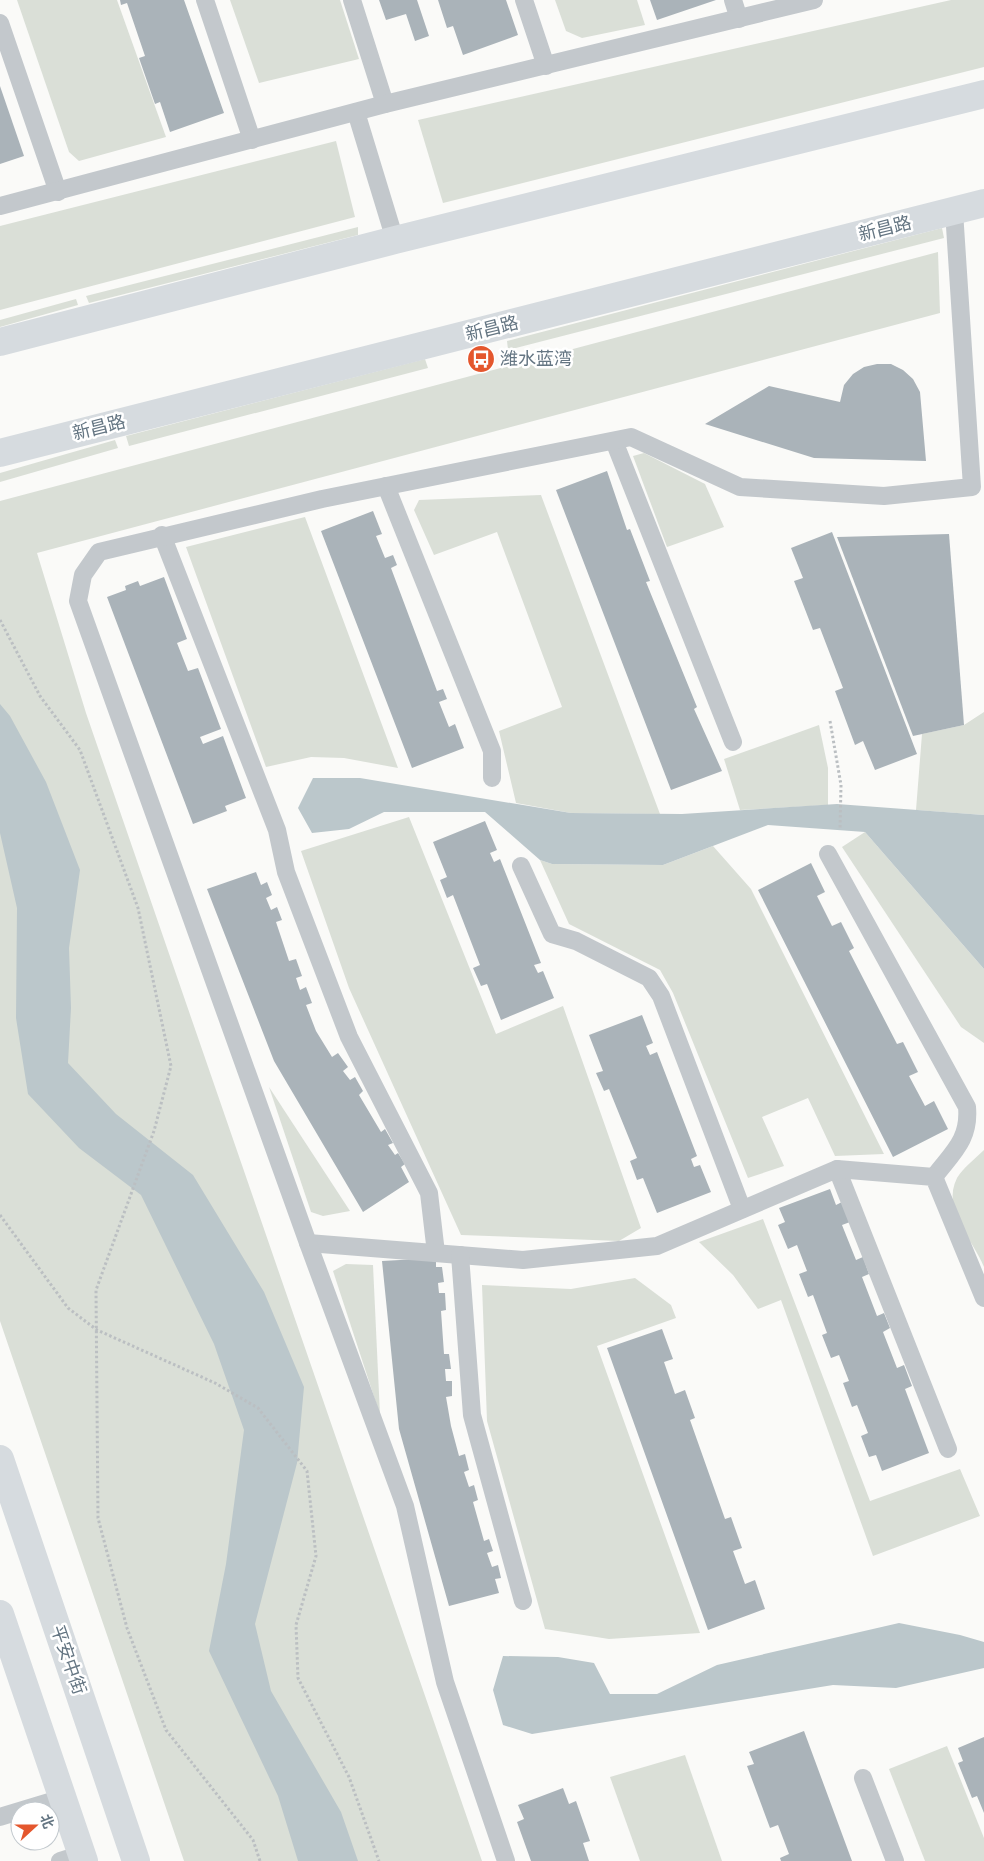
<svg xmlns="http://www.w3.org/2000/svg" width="984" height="1861" font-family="'Sofia Sans Condensed','Noto Sans SC',sans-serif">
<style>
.green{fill:#dadfd7}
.water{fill:#bbc7cb}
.building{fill:#aab3b9}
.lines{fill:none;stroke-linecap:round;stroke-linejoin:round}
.path{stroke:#bbbfc2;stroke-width:3;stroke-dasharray:2.5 2.5;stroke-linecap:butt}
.service{stroke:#c3c8cc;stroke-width:18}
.primary{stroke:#d6dbdf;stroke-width:28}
.labels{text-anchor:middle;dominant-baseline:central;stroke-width:5;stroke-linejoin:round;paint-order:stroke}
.street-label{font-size:18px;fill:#657683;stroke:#fff}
.poi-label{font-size:18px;fill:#657683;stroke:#fff;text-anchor:start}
</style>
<rect width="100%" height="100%" fill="#fafaf8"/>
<!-- green -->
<g class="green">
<path d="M17,0H117L166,137L79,161L69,152Z"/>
<path d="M230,0H340L359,59L259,83Z"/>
<path d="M555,0H637L645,25L582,38L566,31Z"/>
<path d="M951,0H984V67L443,203L418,120Z"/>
<path d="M336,141L355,217L0,310V226Z"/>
<path d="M358,227V235L89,303L86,296Z"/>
<path d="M942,228L944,238L508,350L507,341Z"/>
<path d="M938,252L940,313L37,553L86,713L482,1861H184L0,1321V501Z"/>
<path d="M76,299L78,305L0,327V320Z"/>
<path d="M425,359L428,368L129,446L126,436Z"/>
<path d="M115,440L118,448L0,482V473Z"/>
<path d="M644,453L705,484L724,527L667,547L633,456Z"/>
<path d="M541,495L660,814L571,813L516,803L499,731L562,707L497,532L434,555L414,510L419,500Z"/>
<path d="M305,517L398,768L344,758L311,757L266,767L186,547Z"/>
<path d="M984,712V815L916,810L922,734L964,725Z"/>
<path d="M819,725L828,768V805L740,810L724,759Z"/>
<path d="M409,817L496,1034L563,1006L641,1228L619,1241L461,1235L349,988L301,851Z"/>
<path d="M865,832L984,969V1043L961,1027L842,847Z"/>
<path d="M713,846L751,889L884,1154L835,1156L808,1098L762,1117L784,1166L748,1178L673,993L660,970L569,924L540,860L552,864L663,865Z"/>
<path d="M269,1087L350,1211L323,1216L311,1212Z"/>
<path d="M984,1150V1267C973,1239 941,1210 957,1178C963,1168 976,1158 984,1150Z"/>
<path d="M763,1219L870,1501L960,1469L980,1516L873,1556L781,1300L758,1309L733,1275L699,1242Z"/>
<path d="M346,1264L373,1265L380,1415L333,1271Z"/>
<path d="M635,1278L671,1305L676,1318L597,1346L700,1633L609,1639L545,1629L487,1421L482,1285L571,1289Z"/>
<path d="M947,1746L984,1838V1861H925L889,1769Z"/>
<path d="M685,1755L722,1861H640L610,1777Z"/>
</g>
<!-- water -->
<g class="water">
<path d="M0,704L10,716L46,782L80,870L69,948L71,1008L68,1063L116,1114L193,1175L264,1292L304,1387L297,1463L255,1624L271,1691L341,1812L358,1861H298L278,1796L209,1651L226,1564L244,1430L214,1344L141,1195L79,1148L28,1094L16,1018L17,908L0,833Z"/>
<path d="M313,778H360L571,813L682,814L837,804L984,815V969L865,832L768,825L663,865L552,864L540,860L485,812H384L349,829L312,833L298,808Z"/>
<path d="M899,1623L960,1635L984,1642V1668L896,1688L833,1685L532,1734L503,1725L493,1690L503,1656L558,1657L594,1663L610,1694H657L717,1665Z"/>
</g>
<!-- building -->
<g class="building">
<path d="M120,0H184L224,113L170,132L160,102L155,104L139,58L145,56L127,3L121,5Z"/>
<path d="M379,0H417L429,36L415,41L406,14L386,20Z"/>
<path d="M438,0H506L518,35L463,55L453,26L447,28Z"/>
<path d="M650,0H716L657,20Z"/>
<path d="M0,86L24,156L0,164Z"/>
<path d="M877,364H891L903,370L913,379L920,392L926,461L814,458L705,424L769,386L840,402L844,385L853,374L864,367Z"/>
<path d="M607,471L627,530L630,529L650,581L646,582L697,707L694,709L722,771L671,790L556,490Z"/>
<path d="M373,511L382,534L376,536L385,558L393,555L397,565L391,568L437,691L443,689L447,699L439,702L449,727L455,724L464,748L412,768L321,531Z"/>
<path d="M832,532L917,754L875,770L863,741L855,745L835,691L843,688L820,628L813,630L794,581L803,578L791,548Z"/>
<path d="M949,534L964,725L913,736L837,537Z"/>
<path d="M164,577L187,639L177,643L188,671L198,668L221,729L200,737L203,744L223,736L246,798L225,806L227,811L193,824L107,597L126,590L125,586L138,581L140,586Z"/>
<path d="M485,821L497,850L490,853L494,862L500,859L541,963L534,965L538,973L543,971L554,998L501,1020L487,984L481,986L473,968L480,965L453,895L447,898L440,880L447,877L433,842Z"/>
<path d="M811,863L825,892L817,896L832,926L841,922L854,948L849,951L897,1044L903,1042L918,1072L909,1076L925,1106L934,1101L948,1129L893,1157L758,890Z"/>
<path d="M256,872L261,885L267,882L272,895L266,898L271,910L277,907L282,920L276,922L289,961L296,959L302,976L296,978L300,990L306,987L312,1003L306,1005L316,1031L332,1057L338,1053L348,1067L343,1071L350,1080L355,1077L363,1091L359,1095L381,1132L385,1129L393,1143L388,1145L395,1155L398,1153L405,1164L401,1167L409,1182L363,1212L274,1061L207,889Z"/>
<path d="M642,1015L653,1043L646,1046L650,1055L657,1052L697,1156L691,1159L694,1167L700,1165L711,1192L657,1213L643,1178L637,1180L630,1161L637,1158L609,1089L604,1091L596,1073L603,1071L589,1035Z"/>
<path d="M830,1189L836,1205L842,1202L850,1222L842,1225L856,1260L863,1257L869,1274L862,1277L877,1316L884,1313L890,1328L883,1332L897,1368L904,1365L912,1386L905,1389L929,1453L882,1471L876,1455L869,1457L861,1436L868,1433L857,1405L852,1407L843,1383L849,1381L839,1355L831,1358L822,1335L827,1333L813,1295L808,1297L799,1274L807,1271L797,1245L788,1249L778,1225L785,1222L779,1208Z"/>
<path d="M436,1258V1267H442L444,1282L438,1283L439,1293H445L446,1310L441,1311L444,1354H449L451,1369H445L446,1381H452V1396L446,1397L451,1426L459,1456L465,1454L469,1470L464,1472L469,1487L474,1485L478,1500L473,1502L484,1541L489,1539L493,1551L487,1553L492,1567L498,1565L501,1578L495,1579L499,1593L449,1606L399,1429L382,1261Z"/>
<path d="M662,1329L673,1359L664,1362L675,1394L685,1390L695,1418L690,1420L725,1519L731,1517L742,1548L733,1551L745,1584L755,1580L765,1609L708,1630L607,1348Z"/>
<path d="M804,1731L852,1861H781L780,1858L789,1854L778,1825L770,1828L747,1766L754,1764L749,1752Z"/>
<path d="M984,1737V1813L977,1796L972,1798L958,1763L963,1761L958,1748Z"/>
<path d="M563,1788L569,1804L576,1801L590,1841L583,1843L589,1861H531L517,1822L524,1819L518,1805Z"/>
</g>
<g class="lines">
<!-- path -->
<g class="path">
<path d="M0,620L40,696L80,750L138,908L171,1066L154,1131L96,1290L98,1518L127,1628L166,1730L253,1840L260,1861"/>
<path d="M830,721L841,785L840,830"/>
<path d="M0,1215L68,1308L97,1330L215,1383L258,1408L307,1471L316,1556L296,1625L298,1678L349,1777L379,1861"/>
</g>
<!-- service -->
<g class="service">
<path d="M205,0L252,140"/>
<path d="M352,0L385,104"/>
<path d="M524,0L546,66"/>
<path d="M733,0L739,19"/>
<path d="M0,23L58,192"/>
<path d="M356,112L395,240"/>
<path d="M0,206L385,104L814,0"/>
<path d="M614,441L733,742"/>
<path d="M386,486L492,751V778"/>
<path d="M162,535L277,830L286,872L349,1037L429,1193L436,1253"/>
<path d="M828,854L967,1107C970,1140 952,1153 934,1177"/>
<path d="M521,866L552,934L576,941L649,978L661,996L742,1209"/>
<path d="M837,1169L948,1449"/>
<path d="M308,1243L523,1260L657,1246L837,1169L934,1177L984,1298"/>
<path d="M460,1255L472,1415L523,1601"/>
<path d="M863,1778L895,1861"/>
<path d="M0,1817L62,1798"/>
<path d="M60,1861L82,1854"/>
<path d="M506,1861L445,1682L405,1506L308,1243L78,601L83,575L99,552L322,499L631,437L740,487L884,496L972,487L954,211"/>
</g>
<!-- primary -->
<g class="primary">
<path d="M0,342L395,240L984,94"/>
<path d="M0,453L984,203"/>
<path d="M0,1459L136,1861"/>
<path d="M0,1614L84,1861"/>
</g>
</g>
<!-- icons -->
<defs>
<g id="bus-disc" transform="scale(1.4375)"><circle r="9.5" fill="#e4572e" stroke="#fff"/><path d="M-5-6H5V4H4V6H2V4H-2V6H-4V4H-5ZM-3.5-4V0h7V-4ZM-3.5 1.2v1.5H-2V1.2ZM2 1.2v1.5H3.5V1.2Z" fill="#fff"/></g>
</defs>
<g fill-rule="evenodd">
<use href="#bus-disc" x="481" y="359"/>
</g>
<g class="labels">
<!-- street labels -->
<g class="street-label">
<text transform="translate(885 229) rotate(-14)">新昌路</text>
<text transform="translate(492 329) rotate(-14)">新昌路</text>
<text transform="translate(99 428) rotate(-14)">新昌路</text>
<text transform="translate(68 1660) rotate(71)">平安中街</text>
</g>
<!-- poi labels -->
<g class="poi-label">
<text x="500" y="359">潍水蓝湾</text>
</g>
</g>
<!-- north arrow -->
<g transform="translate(35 1826) rotate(69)"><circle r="24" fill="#ffffff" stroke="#c1c8cd"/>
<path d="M0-4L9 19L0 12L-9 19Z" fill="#e4572e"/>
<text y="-8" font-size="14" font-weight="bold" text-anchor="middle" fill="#657683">北</text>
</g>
</svg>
